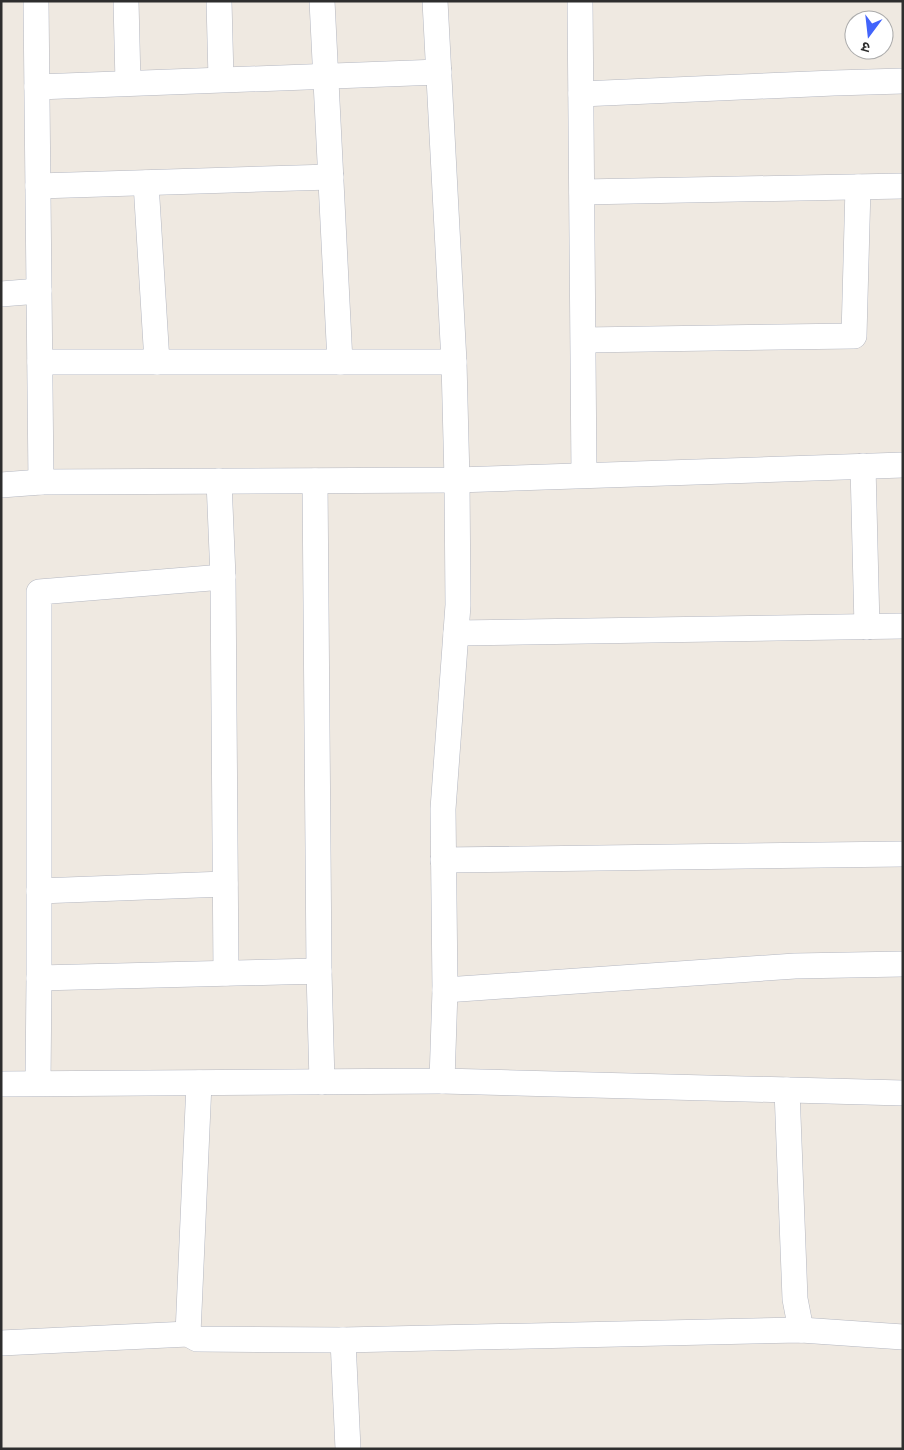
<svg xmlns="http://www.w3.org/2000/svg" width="904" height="1450" font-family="Helvetica,'Noto Sans Devanagari',sans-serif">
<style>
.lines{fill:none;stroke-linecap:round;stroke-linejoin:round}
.minor-casing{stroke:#b4b7c1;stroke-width:26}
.minor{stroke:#fff;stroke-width:25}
</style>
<rect width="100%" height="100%" fill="#efe9e1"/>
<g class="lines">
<!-- minor casing -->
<g class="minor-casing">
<g id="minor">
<path d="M36,1L41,482"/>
<path d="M126,1L128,83"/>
<path d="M219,1L221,79"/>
<path d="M322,1L340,362"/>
<path d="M580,1L584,475"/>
<path d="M37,87L439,72"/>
<path d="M581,94L834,83L903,81"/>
<path d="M146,183L157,362"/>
<path d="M38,186L331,177"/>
<path d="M582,192L903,186"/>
<path d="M1,294L39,291"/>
<path d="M584,340L854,336L858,187"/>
<path d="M40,362H454"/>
<path d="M863,466L867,627"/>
<path d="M219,481L223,577L226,973"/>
<path d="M315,481L319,971"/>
<path d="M1,485L41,482L457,480L903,465"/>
<path d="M456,633L903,626"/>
<path d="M443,860L903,854"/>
<path d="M39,891L225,884"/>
<path d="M39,978V592L223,577"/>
<path d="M445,990L795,966L903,964"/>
<path d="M442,1081L903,1093"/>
<path d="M38,1083L39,978L319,971L322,1082"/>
<path d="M1,1084L442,1081L445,990L443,809L458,605L457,480L454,362L435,1"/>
<path d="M787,1090L795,1299L801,1330"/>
<path d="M188,1334L199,1083"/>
<path d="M343,1340L348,1449"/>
<path d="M1,1343L188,1334L197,1339L343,1340L801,1330L903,1337"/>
</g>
</g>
<!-- minor -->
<use href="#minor" class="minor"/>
</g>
<!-- border -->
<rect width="904" height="1450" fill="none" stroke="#2e2e2e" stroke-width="5"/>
<!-- north arrow -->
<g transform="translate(869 35) rotate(195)"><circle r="24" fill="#ffffff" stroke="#ababab"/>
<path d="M0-4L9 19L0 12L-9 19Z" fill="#4264fb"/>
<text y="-8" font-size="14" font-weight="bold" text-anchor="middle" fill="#2e2e2e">उ</text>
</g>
</svg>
